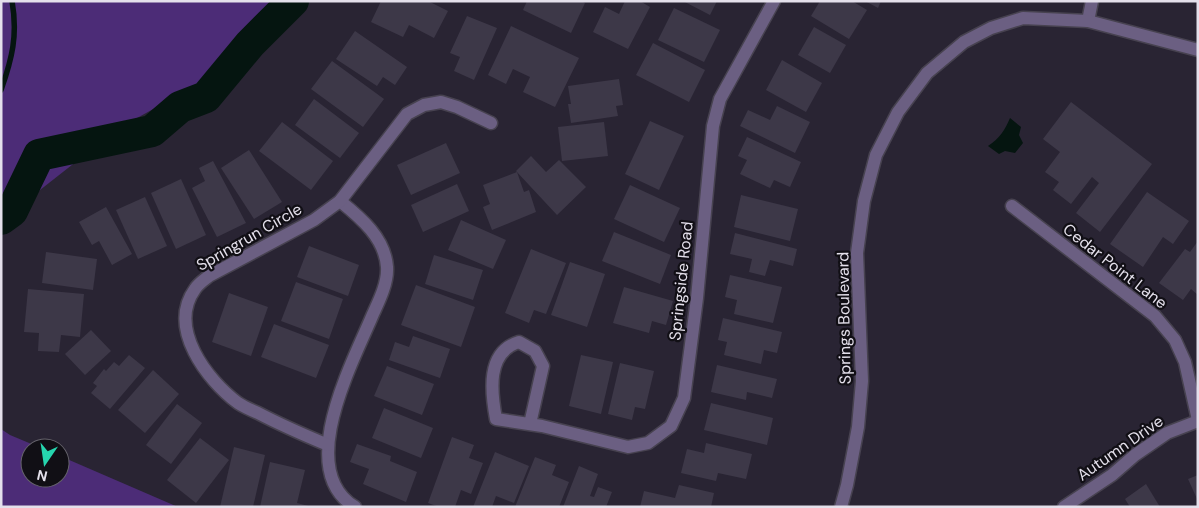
<svg xmlns="http://www.w3.org/2000/svg" width="1199" height="508" font-family="'DM Sans',sans-serif">
<style>
.green{fill:#4c2c77}
.water{fill:#051510}
.lines{fill:none;stroke-linecap:round;stroke-linejoin:round}
.stream{stroke:#051510;stroke-width:5.5}
.river{stroke:#051510;stroke-width:32}
.building{fill:#3d3848}
.minor-casing{stroke:#474250;stroke-width:15}
.minor{stroke:#6b5f82;stroke-width:12}
.labels{text-anchor:middle;dominant-baseline:central;stroke-width:4.5;stroke-linejoin:round;paint-order:stroke}
.street-label{font-size:16px;fill:#e4e0eb;stroke:#110f15}
</style>
<rect width="100%" height="100%" fill="#292433"/>
<!-- green -->
<g class="green">
<path d="M1,1H274L220,72L119,128L12,212L1,225Z"/>
<path d="M1,429L10,435L41,448H30V478H60V456L178,507H1Z"/>
</g>
<!-- water -->
<path class="water" d="M1010,118L1021,127L1019,135L1023,143L1015,153L1005,151L999,154L988,146C1000,138 1005,130 1010,118Z"/>
<g class="lines">
<!-- stream -->
<path class="stream" d="M1,90C12,59 18,35 12,1"/>
<!-- river -->
<path class="river" d="M1,219L12,211L39,155L152,131L180,107L206,97L250,44L293,1"/>
</g>
<!-- building -->
<g class="building">
<path d="M381,1H428L448,11L434,38L409,25L403,37L371,22Z"/>
<path d="M527,1H581L585,3L571,33L523,10Z"/>
<path d="M625,1H640L650,7L628,49L593,32L605,7L619,14Z"/>
<path d="M683,1H717L710,15Z"/>
<path d="M820,1H852L867,10L849,39L811,16Z"/>
<path d="M865,1H881L878,8Z"/>
<path d="M674,8L720,30L704,62L658,40Z"/>
<path d="M467,16L497,28L474,80L454,71L460,57L450,53Z"/>
<path d="M511,26L579,58L555,107L523,92L530,77L513,69L506,84L488,75Z"/>
<path d="M814,27L846,45L830,73L798,55Z"/>
<path d="M355,31L407,67L395,85L383,77L377,86L336,59Z"/>
<path d="M653,43L705,70L689,102L636,75Z"/>
<path d="M782,60L822,83L806,112L766,90Z"/>
<path d="M332,61L384,99L363,127L311,89Z"/>
<path d="M619,79L623,105L616,106L618,116L571,123L568,104H571L568,86Z"/>
<path d="M314,99L359,133L340,158L295,125Z"/>
<path d="M1071,102L1152,164L1100,232L1076,213L1099,183L1092,177L1071,204L1053,190L1059,182L1045,172L1060,152L1043,139Z"/>
<path d="M777,106L810,122L795,153L740,126L748,110L770,120Z"/>
<path d="M650,121L684,136L659,190L625,174Z"/>
<path d="M282,122L333,161L311,190L259,151Z"/>
<path d="M604,122L608,156L562,161L558,127Z"/>
<path d="M747,137L801,162L790,187L774,180L770,188L740,174L747,160L738,156Z"/>
<path d="M446,143L460,173L411,195L397,165Z"/>
<path d="M249,150L282,202L254,219L221,168Z"/>
<path d="M531,156L546,172L559,160L586,187L557,215L516,171Z"/>
<path d="M213,161L246,223L217,237L192,188L205,181L199,168Z"/>
<path d="M517,172L524,192L529,190L536,212L492,230L483,207L490,204L483,185Z"/>
<path d="M181,179L206,235L176,249L151,193Z"/>
<path d="M457,184L469,211L423,232L411,205Z"/>
<path d="M630,185L680,208L664,242L614,219Z"/>
<path d="M1147,192L1189,221L1173,244L1163,237L1143,267L1110,244Z"/>
<path d="M741,195L798,209L790,241L734,227Z"/>
<path d="M145,197L167,246L138,259L116,210Z"/>
<path d="M106,207L132,254L112,265L99,241L92,245L79,222Z"/>
<path d="M461,220L506,240L493,269L448,250Z"/>
<path d="M614,232L671,255L660,284L602,261Z"/>
<path d="M735,233L797,249L793,266L770,260L765,276L749,272L752,259L730,254Z"/>
<path d="M1198,241V295L1191,289L1183,300L1159,283L1185,249L1190,252Z"/>
<path d="M309,246L359,265L348,296L297,277Z"/>
<path d="M531,249L566,263L546,314L534,310L529,323L505,313Z"/>
<path d="M46,252L97,259L93,290L42,283Z"/>
<path d="M434,255L483,270L473,300L425,284Z"/>
<path d="M570,262L605,274L587,327L551,315Z"/>
<path d="M730,275L782,287L773,323L734,314L737,300L725,297Z"/>
<path d="M296,282L343,299L329,339L281,321Z"/>
<path d="M416,285L475,307L461,347L401,325Z"/>
<path d="M624,287L673,301L666,325L652,321L649,333L613,323Z"/>
<path d="M28,289L84,294L80,337L61,335L59,352L38,351L39,333L24,332Z"/>
<path d="M229,293L268,307L251,356L212,342Z"/>
<path d="M723,318L782,332L777,353L764,350L761,364L724,355L727,342L718,340Z"/>
<path d="M274,324L329,345L316,378L261,357Z"/>
<path d="M91,330L111,351L85,375L65,354Z"/>
<path d="M413,336L450,349L440,378L389,360L395,342L409,347Z"/>
<path d="M129,355L145,368L110,409L91,393L97,386L93,383L104,369L106,371L114,362L119,366Z"/>
<path d="M581,355L613,362L601,414L569,406Z"/>
<path d="M620,363L654,371L645,409L635,407L632,420L608,414Z"/>
<path d="M717,365L777,379L772,398L747,392L746,400L711,392Z"/>
<path d="M387,366L434,384L422,415L374,396Z"/>
<path d="M153,370L179,394L145,433L118,410Z"/>
<path d="M711,403L773,418L767,445L704,430Z"/>
<path d="M177,404L202,423L171,464L146,445Z"/>
<path d="M384,408L433,428L421,458L372,438Z"/>
<path d="M452,437L474,445L469,458L483,463L471,494L461,490L455,507H439L428,503Z"/>
<path d="M200,438L229,460L196,503L167,480Z"/>
<path d="M706,443L752,454L746,479L718,473L716,481L681,473L687,449L704,453Z"/>
<path d="M357,444L391,456L390,461L417,472L406,502L363,484L369,469L350,462Z"/>
<path d="M234,447L265,455L253,507H220Z"/>
<path d="M495,452L529,466L514,503L496,496L492,507H473Z"/>
<path d="M535,457L556,465L552,475L569,482L559,507H515Z"/>
<path d="M270,462L305,470L297,503L312,507H260Z"/>
<path d="M579,466L598,474L590,496L594,497L598,487L612,492L606,507H563Z"/>
<path d="M1198,475V501L1188,479Z"/>
<path d="M1146,484L1160,507H1130L1125,499Z"/>
<path d="M679,485L714,493L711,507H640L644,491L675,498Z"/>
</g>
<g class="lines">
<!-- minor casing -->
<g class="minor-casing">
<g id="minor">
<path d="M1088,21L1092,1"/>
<path d="M340,201C361,218 385,238 387,267C388,283 379,301 373,314C353,362 294,470 355,507"/>
<path d="M1012,206L1155,316L1175,340L1185,362L1198,420"/>
<path d="M530,424L543,366L535,351L519,342C486,352 491,392 496,419L542,426L628,447L648,443L671,426L684,398L697,298L713,126L720,99L774,1"/>
<path d="M328,445C304,435 281,425 258,413C251,410 244,407 238,403C207,380 167,328 195,289C198,284 204,280 209,276L314,220L340,201L407,114L424,105L441,102L457,107L491,123"/>
<path d="M841,507L847,485L858,427L862,381L857,253L864,201L876,155L898,112L927,73L964,42L991,28L1023,18L1088,21L1198,50"/>
<path d="M1064,507L1112,475L1135,455L1167,433L1198,421"/>
</g>
</g>
<!-- minor -->
<use href="#minor" class="minor"/>
</g>
<g class="labels">
<!-- street labels -->
<g class="street-label">
<text transform="translate(249 237) rotate(-30)">Springrun Circle</text>
<text transform="translate(1115 266) rotate(38)">Cedar Point Lane</text>
<text transform="translate(681 281) rotate(-84)">Springside Road</text>
<text transform="translate(844 318) rotate(-91)">Springs Boulevard</text>
<text transform="translate(1120 448) rotate(-35)">Autumn Drive</text>
</g>
</g>
<!-- border -->
<rect width="1199" height="508" fill="none" stroke="#e4e0eb" stroke-width="5"/>
<!-- north arrow -->
<g transform="translate(45 463) rotate(193)"><circle r="24" fill="#110f15" stroke="#65636b"/>
<path d="M0-4L9 19L0 12L-9 19Z" fill="#26d5ae"/>
<text y="-8" font-size="14" font-weight="bold" text-anchor="middle" fill="#e4e0eb">N</text>
</g>
</svg>
